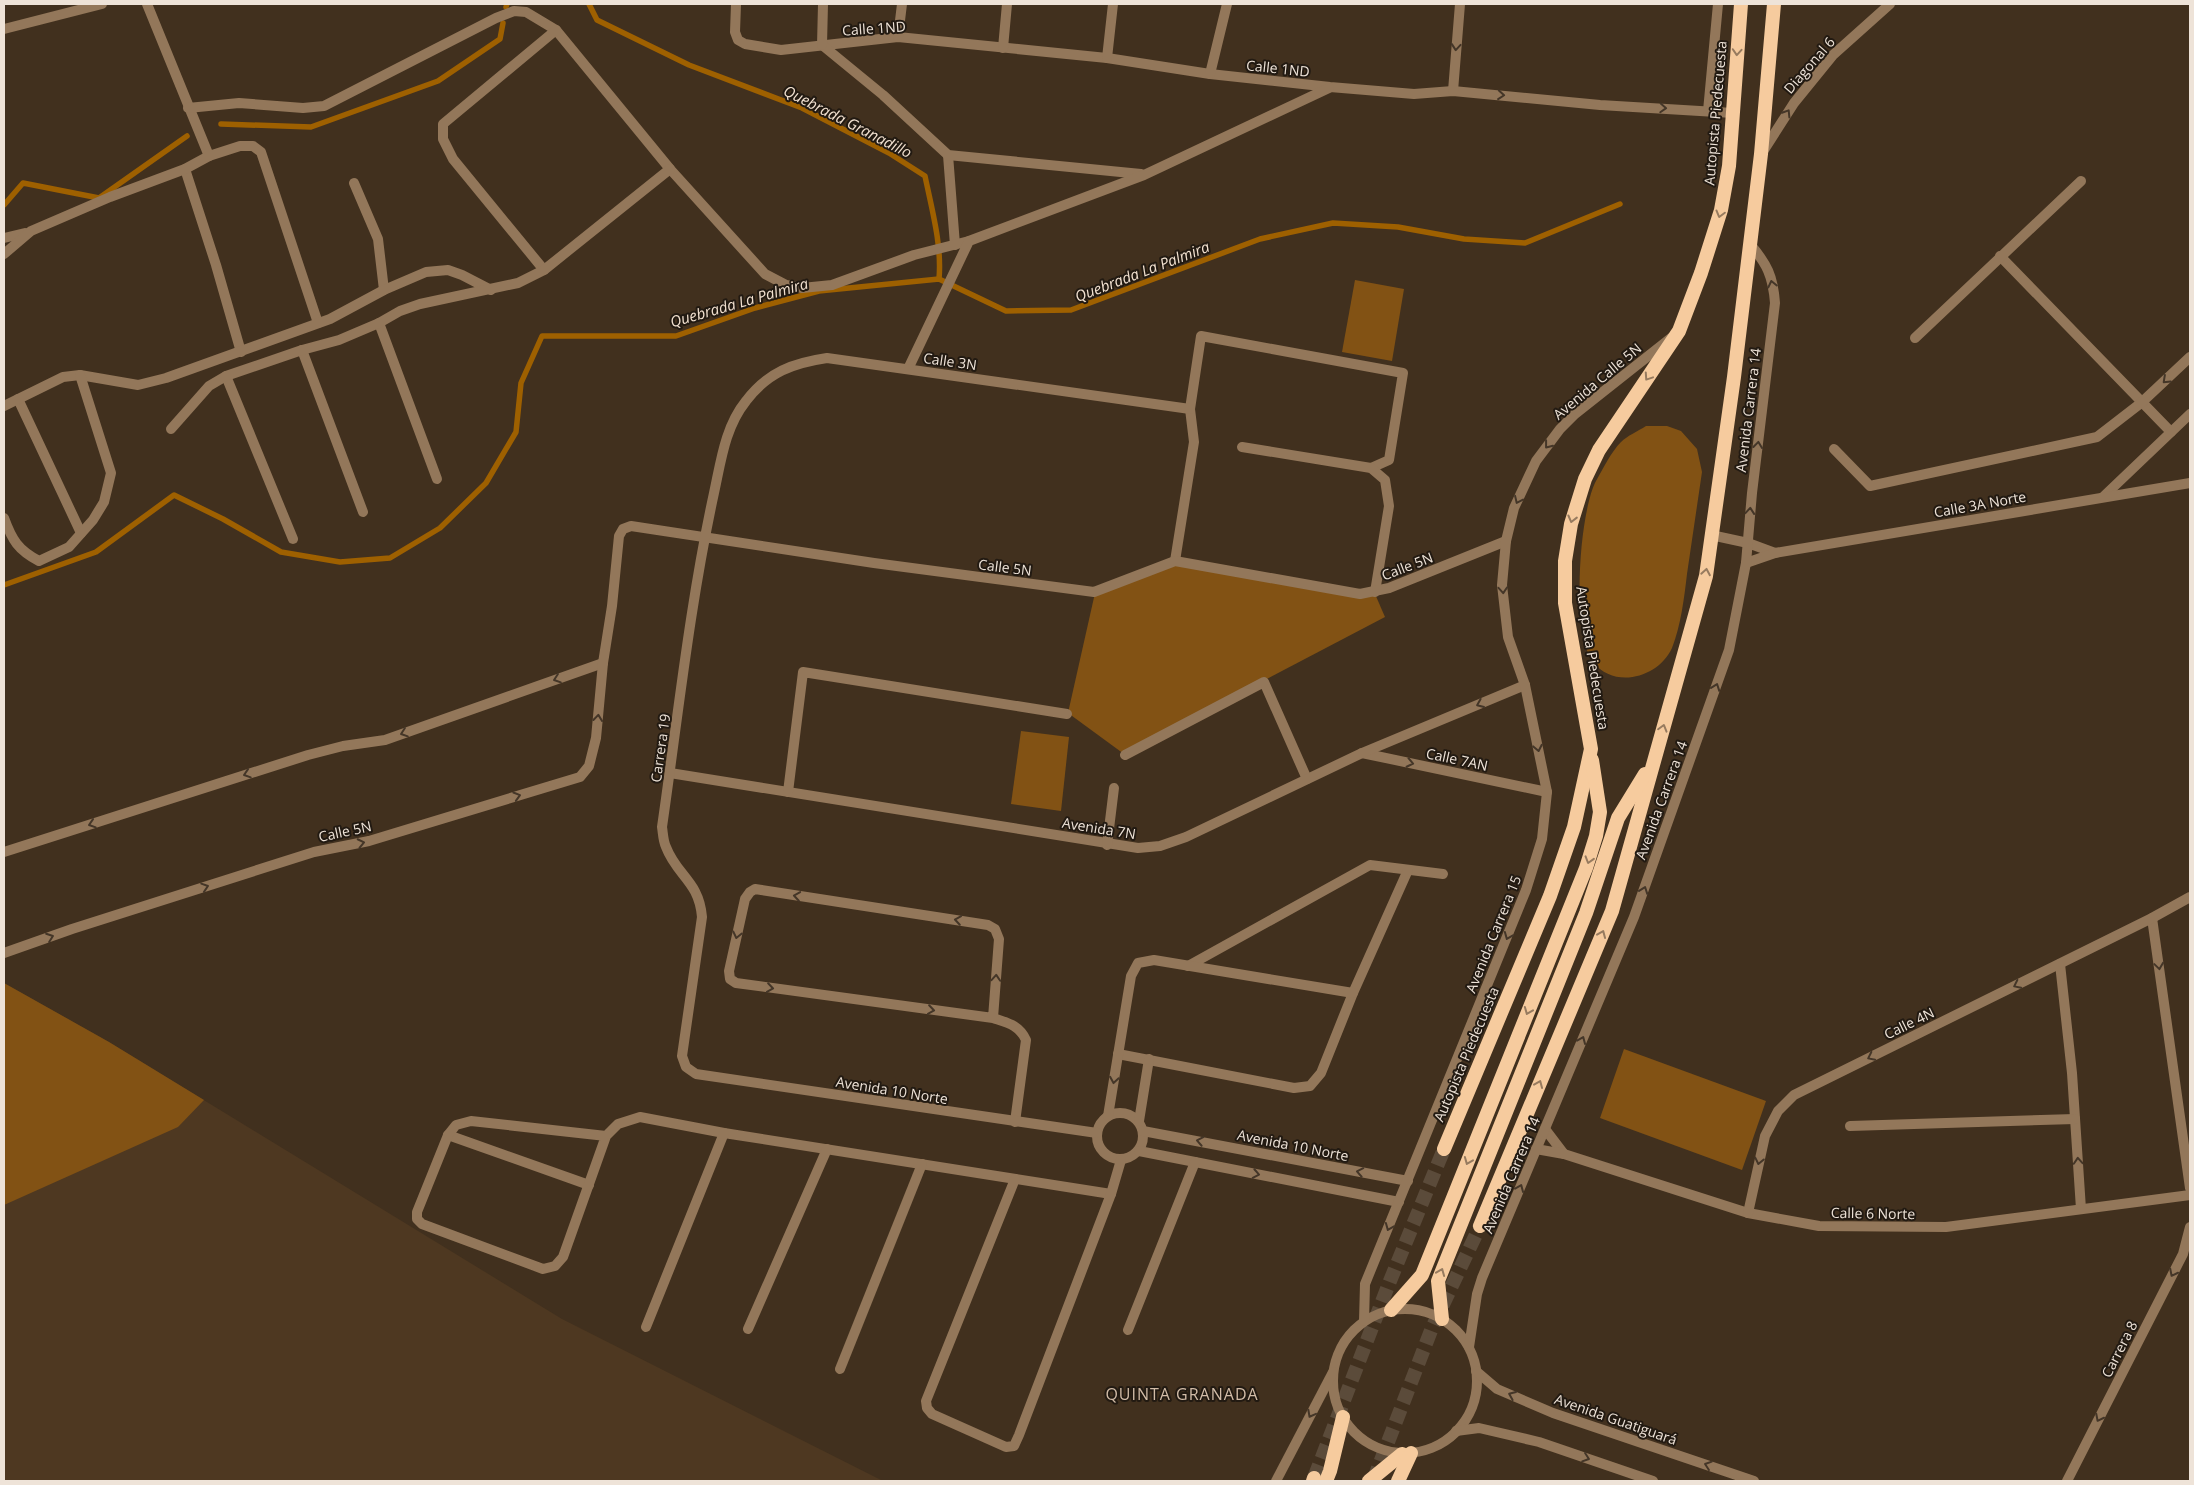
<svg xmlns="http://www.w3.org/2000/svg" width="2194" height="1485" font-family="'Open Sans',sans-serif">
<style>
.built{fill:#4e3821}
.green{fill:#825214}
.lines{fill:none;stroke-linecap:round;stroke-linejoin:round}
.stream{stroke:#9e6000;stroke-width:5.5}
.trunk-tunnel{stroke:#5b4b3a;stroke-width:14;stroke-dasharray:14 7;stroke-linecap:butt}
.pedestrian{stroke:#93775a;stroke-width:10}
.minor{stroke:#93775a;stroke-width:10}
.tertiary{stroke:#93775a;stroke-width:10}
.trunk{stroke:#f6cb9e;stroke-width:14}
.oneway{stroke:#443628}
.oneway2{stroke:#977b5f}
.labels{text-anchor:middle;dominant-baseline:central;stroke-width:4;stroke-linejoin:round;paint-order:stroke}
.street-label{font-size:14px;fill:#eee3d8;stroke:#221a12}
.water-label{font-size:15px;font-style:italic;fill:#f2e1d0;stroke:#221a12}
.quarter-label{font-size:16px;letter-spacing:1px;fill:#d2bca7;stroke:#221a12}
</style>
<rect width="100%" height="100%" fill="#41301e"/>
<!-- built -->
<path class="built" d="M4,983L109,1042L562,1319L883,1481H4Z"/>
<!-- green -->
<g class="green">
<path d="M1355,280L1404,289L1392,361L1342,352Z"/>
<path d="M1646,426H1667L1681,431L1697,449L1702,472C1697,506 1692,540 1687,574C1684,599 1681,625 1672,648C1659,677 1615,690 1593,662C1571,633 1579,513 1596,481C1603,469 1611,452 1621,442C1627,436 1638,431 1646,426Z"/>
<path d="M1175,563L1375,594L1385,617L1124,754L1068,713L1095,593Z"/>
<path d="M1021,731L1069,737L1061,811L1011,804Z"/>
<path d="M4,983L109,1042L204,1100L178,1127L4,1205Z"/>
<path d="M1624,1049L1766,1101L1742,1170L1600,1118Z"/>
</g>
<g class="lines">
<!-- stream -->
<g class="stream">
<path d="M589,4L597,20L689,65L802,108L889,153L925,176C932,210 942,245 939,279"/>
<path d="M506,7L507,4"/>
<path d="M221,124L311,127L438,81L500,39L503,23"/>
<path d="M4,205L23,183L99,198L187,136"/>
<path d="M4,585L96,552L174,495L223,519L281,552L340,562L390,558L440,528L486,483L516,432L521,383L542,336H676L755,308L819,291L939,279L1006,311L1071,310L1260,239L1333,223L1398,227L1464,239L1525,243L1620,204"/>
</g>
<!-- trunk-tunnel -->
<g class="trunk-tunnel">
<path d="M1314,1478L1390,1281L1444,1149"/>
<path d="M1373,1481L1432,1328L1480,1226"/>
</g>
<!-- pedestrian -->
<g class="pedestrian">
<path d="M948,155L955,245"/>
<path d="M354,183L378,239L384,290"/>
<path d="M1175,561L1194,442L1190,409L1201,336L1403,373L1389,460L1371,468"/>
</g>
<!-- minor -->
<g class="minor">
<path d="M147,4L209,156"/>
<path d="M736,4L735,32L738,40L745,44L781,50L898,37L1107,58L1210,74L1330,87L1414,94L1453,91L1600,105L1733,113"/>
<path d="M4,29L102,4"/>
<path d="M898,37L902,4"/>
<path d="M822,45L883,95L948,155L1141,174"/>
<path d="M822,45L823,4"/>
<path d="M1003,48L1007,4"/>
<path d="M1107,58L1113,4"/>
<path d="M1210,74L1227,4"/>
<path d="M1453,91L1460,4"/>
<path d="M188,108L239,103L303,108L324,106L496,18L514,11L526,12L556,30L670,169L765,274L786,285L802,288L832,285L914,255L969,241"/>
<path d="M1708,111L1718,4"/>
<path d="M185,169L216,265L241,352"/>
<path d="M4,238L25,233"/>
<path d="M4,254L31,231L110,197L185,169L209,156L240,146H253L261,152L318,323"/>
<path d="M2000,256L2171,432"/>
<path d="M544,270L453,159L443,139V124L556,30"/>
<path d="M379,323L437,479"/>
<path d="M1915,338L2081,181"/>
<path d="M302,350L363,512"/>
<path d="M908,369L969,241L1144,175L1329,88"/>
<path d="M226,376L293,539"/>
<path d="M18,399L81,533"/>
<path d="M4,406L63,377L80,375L138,385L166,378L330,319L384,290L426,272L448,270L462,275L491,290"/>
<path d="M171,429L209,386L226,376L302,350L339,340L379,323L400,311L420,304L518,283L544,270L670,169"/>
<path d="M1242,447L1371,468L1385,480L1389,506L1375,592"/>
<path d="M1834,449L1870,486L2097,437L2141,403L2190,357"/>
<path d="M2103,497L2190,414"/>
<path d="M4,518C12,540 18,550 39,561L69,547L93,520L104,502L111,473L80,375"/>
<path d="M1711,535L1748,543L1775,553"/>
<path d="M1746,563L1775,553L2190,483"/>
<path d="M1362,753L1547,792"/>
<path d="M1125,755L1264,682L1307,779"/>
<path d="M670,773L1138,848L1160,846L1186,837L1362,753L1525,685"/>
<path d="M788,792L803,672L1067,714"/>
<path d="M1107,845L1114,788"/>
<path d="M4,852L308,755L343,746L385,740L603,663"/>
<path d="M2152,918L2190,1188"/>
<path d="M4,953L72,929L314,852L369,841L580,777L589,766L596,738L603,663L612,606L619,536L623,529L631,526L874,563L1094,592L1175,561L1360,594L1389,588L1506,541"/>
<path d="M2060,964L2072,1073L2081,1209"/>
<path d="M1188,966L1370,865L1443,874"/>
<path d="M993,1018L999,939L995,929L988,925L755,889L750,892L745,899L729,971L730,979L736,983L993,1018C1008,1023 1019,1025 1026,1040L1015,1122"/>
<path d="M1118,1054L1294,1088L1310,1086L1321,1073L1353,993L1408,870"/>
<circle cx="1120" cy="1136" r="23"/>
<path d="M1108,1116L1131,976L1138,963L1154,960L1353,993"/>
<path d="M1139,1121L1149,1059"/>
<path d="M1850,1126L2075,1119"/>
<path d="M1545,1129L1564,1154"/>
<path d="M1143,1131L1408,1181"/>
<path d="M1097,1133L696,1074L686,1067L682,1056L702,917C699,881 677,876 666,847C663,841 663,833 662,827C678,716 690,603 714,493C721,461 725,427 746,401C768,372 793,363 827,358L1190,409"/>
<path d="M448,1135L589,1185"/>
<path d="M606,1136L563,1257L555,1266L543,1269L422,1224L417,1219V1212L448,1135L456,1125L471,1121L606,1136L618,1124L640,1117L724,1133L1111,1194"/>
<path d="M1536,1149L1564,1154L1748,1213L1819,1226L1946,1227L2190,1195"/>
<path d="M1139,1151L1399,1202"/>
<path d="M1015,1179L926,1401L927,1408L932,1414L1006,1447L1014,1446L1019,1435L1111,1194L1121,1160"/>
<path d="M1748,1213L1765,1136L1778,1111L1794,1095L2152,918L2190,897"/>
<path d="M646,1327L724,1133"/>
<path d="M748,1329L827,1149"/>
<path d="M1128,1330L1195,1162"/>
<path d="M840,1369L922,1164"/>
<path d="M2067,1481L2183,1254L2190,1227"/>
</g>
<!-- tertiary -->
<g class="tertiary">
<path d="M1762,153L1794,103L1833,55L1890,4"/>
<circle cx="1405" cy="1381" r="72"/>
<path d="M1364,1321L1365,1284L1526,890L1542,839L1547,792L1525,685L1508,637L1502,585L1506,541L1514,508L1536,461L1560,429L1575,414L1671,338"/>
<path d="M1469,1347L1477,1294L1482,1278L1634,917L1729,650L1746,563L1752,493L1775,303C1773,276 1767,264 1750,244"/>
<path d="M1476,1371L1497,1389L1553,1413L1754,1481"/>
<path d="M1456,1431L1479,1428L1539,1442L1653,1481"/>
<path d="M1276,1481L1333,1372"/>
</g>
<!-- trunk -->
<g class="trunk">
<path d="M1444,1149L1550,896L1574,827L1591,749L1565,603V561L1571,524L1585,479L1599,450L1679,331L1701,273L1721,210L1729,166L1741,4"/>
<path d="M1480,1226L1612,911L1706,576L1734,377L1761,154L1774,4"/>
<path d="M1391,1310L1422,1275L1586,868L1596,836L1600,812L1592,760"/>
<path d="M1442,1319L1438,1281L1586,913L1618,818L1645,774"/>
<path d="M1313,1481L1314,1478"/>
<path d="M1326,1481L1330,1471L1343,1417"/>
<path d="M1369,1481L1402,1454"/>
<path d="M1398,1481L1411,1453"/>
</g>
</g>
<!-- one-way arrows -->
<defs><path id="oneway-chevron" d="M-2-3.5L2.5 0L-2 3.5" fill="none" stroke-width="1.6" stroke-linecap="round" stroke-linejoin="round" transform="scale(1.25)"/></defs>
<g class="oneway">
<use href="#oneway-chevron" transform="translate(1456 47) rotate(95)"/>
<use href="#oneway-chevron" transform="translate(1501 95) rotate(5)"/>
<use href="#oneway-chevron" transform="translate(1663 108) rotate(3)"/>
<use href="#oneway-chevron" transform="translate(1787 113) rotate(-58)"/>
<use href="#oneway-chevron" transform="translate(1772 284) rotate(-103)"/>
<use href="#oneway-chevron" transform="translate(2166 380) rotate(137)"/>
<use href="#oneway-chevron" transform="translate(1548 445) rotate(128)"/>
<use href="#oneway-chevron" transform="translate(1758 445) rotate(-83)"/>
<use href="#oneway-chevron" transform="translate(1518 500) rotate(115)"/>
<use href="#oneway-chevron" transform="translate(1750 511) rotate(-85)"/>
<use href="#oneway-chevron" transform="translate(1503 590) rotate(86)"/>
<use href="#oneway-chevron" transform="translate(557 679) rotate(161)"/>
<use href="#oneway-chevron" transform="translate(1716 687) rotate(-70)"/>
<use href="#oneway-chevron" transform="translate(1480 704) rotate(157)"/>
<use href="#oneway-chevron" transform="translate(598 718) rotate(-84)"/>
<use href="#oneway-chevron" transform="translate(404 733) rotate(161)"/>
<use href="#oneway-chevron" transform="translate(1538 748) rotate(79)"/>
<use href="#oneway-chevron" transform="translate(1410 763) rotate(12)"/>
<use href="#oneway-chevron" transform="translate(247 774) rotate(162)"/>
<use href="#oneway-chevron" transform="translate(517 796) rotate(-17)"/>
<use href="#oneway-chevron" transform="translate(92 824) rotate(162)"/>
<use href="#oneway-chevron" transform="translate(361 843) rotate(-12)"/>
<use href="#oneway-chevron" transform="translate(205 887) rotate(-18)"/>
<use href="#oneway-chevron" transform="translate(1644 890) rotate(-70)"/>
<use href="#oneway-chevron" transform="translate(797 896) rotate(-171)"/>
<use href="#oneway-chevron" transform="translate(958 920) rotate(-171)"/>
<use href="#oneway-chevron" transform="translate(737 935) rotate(103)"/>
<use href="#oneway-chevron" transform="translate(1508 936) rotate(112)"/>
<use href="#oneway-chevron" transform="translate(50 937) rotate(-20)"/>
<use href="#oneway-chevron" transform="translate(2159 966) rotate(82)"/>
<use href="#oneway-chevron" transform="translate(996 978) rotate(-86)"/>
<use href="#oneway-chevron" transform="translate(2017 985) rotate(154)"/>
<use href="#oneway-chevron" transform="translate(770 988) rotate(8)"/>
<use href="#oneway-chevron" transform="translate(931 1010) rotate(8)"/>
<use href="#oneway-chevron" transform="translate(1582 1040) rotate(-67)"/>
<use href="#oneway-chevron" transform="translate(1871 1057) rotate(154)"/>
<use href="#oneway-chevron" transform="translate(1114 1080) rotate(99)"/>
<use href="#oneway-chevron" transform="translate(1200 1141) rotate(-169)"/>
<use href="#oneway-chevron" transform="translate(1759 1161) rotate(102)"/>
<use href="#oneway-chevron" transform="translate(2078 1161) rotate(-94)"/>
<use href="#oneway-chevron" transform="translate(1360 1172) rotate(-169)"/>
<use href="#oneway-chevron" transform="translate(1256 1174) rotate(11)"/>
<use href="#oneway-chevron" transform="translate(1520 1188) rotate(-67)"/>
<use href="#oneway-chevron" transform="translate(1389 1227) rotate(112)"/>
<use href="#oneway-chevron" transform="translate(2173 1273) rotate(117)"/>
<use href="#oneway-chevron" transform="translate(1512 1395) rotate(-157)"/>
<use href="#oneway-chevron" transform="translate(1311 1414) rotate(118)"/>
<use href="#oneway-chevron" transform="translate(2099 1418) rotate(117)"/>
<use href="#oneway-chevron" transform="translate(1586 1458) rotate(19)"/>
<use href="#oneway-chevron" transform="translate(1708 1465) rotate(-161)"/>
</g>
<g class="oneway2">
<use href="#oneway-chevron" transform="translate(1737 52) rotate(94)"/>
<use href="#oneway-chevron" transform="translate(1720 214) rotate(105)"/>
<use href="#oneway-chevron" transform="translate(1648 377) rotate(124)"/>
<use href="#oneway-chevron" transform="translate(1572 519) rotate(104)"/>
<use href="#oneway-chevron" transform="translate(1706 572) rotate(-80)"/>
<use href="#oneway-chevron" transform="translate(1663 728) rotate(-74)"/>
<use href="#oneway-chevron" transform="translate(1589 860) rotate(107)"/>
<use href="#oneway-chevron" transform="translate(1602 934) rotate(-67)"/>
<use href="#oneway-chevron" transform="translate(1528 1011) rotate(112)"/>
<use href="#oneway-chevron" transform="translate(1539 1084) rotate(-67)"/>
<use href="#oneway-chevron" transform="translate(1468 1161) rotate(112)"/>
<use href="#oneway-chevron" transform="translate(1441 1272) rotate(-68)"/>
</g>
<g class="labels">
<!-- street labels -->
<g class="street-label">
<text transform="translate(874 28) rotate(-4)">Calle 1ND</text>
<text transform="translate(1809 65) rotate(-49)">Diagonal 6</text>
<text transform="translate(1278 68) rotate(6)">Calle 1ND</text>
<text transform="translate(1715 113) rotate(-85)">Autopista Piedecuesta</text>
<text transform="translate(950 361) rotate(8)">Calle 3N</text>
<text transform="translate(1597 381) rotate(-40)">Avenida Calle 5N</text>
<text transform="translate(1748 410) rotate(-83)">Avenida Carrera 14</text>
<text transform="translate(1980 504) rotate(-10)">Calle 3A Norte</text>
<text transform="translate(1407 566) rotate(-21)">Calle 5N</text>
<text transform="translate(1005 567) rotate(7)">Calle 5N</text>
<text transform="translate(1593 658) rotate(81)">Autopista Piedecuesta</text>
<text transform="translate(660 748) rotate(-82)">Carrera 19</text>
<text transform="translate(1457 759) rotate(12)">Calle 7AN</text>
<text transform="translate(1661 800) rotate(-70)">Avenida Carrera 14</text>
<text transform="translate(1099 828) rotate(9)">Avenida 7N</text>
<text transform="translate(345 831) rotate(-12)">Calle 5N</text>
<text transform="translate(1493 934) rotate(-68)">Avenida Carrera 15</text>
<text transform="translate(1909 1023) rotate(-26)">Calle 4N</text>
<text transform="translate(1466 1054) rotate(-67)">Autopista Piedecuesta</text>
<text transform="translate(892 1090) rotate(9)">Avenida 10 Norte</text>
<text transform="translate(1293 1145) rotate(11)">Avenida 10 Norte</text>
<text transform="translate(1511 1175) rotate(-67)">Avenida Carrera 14</text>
<text transform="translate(1873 1213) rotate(1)">Calle 6 Norte</text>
<text transform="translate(2119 1349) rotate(-63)">Carrera 8</text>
<text transform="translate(1616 1419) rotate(19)">Avenida Guatiguará</text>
</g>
<!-- water labels -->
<g class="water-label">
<text transform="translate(848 121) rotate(27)">Quebrada Granadillo</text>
<text transform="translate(1142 271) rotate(-21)">Quebrada La Palmira</text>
<text transform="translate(739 302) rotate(-16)">Quebrada La Palmira</text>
</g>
<!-- quarter labels -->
<g class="quarter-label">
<text x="1182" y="1394">QUINTA GRANADA</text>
</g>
</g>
<!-- border -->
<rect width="2194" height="1485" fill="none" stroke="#eee3d8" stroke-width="10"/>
</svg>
